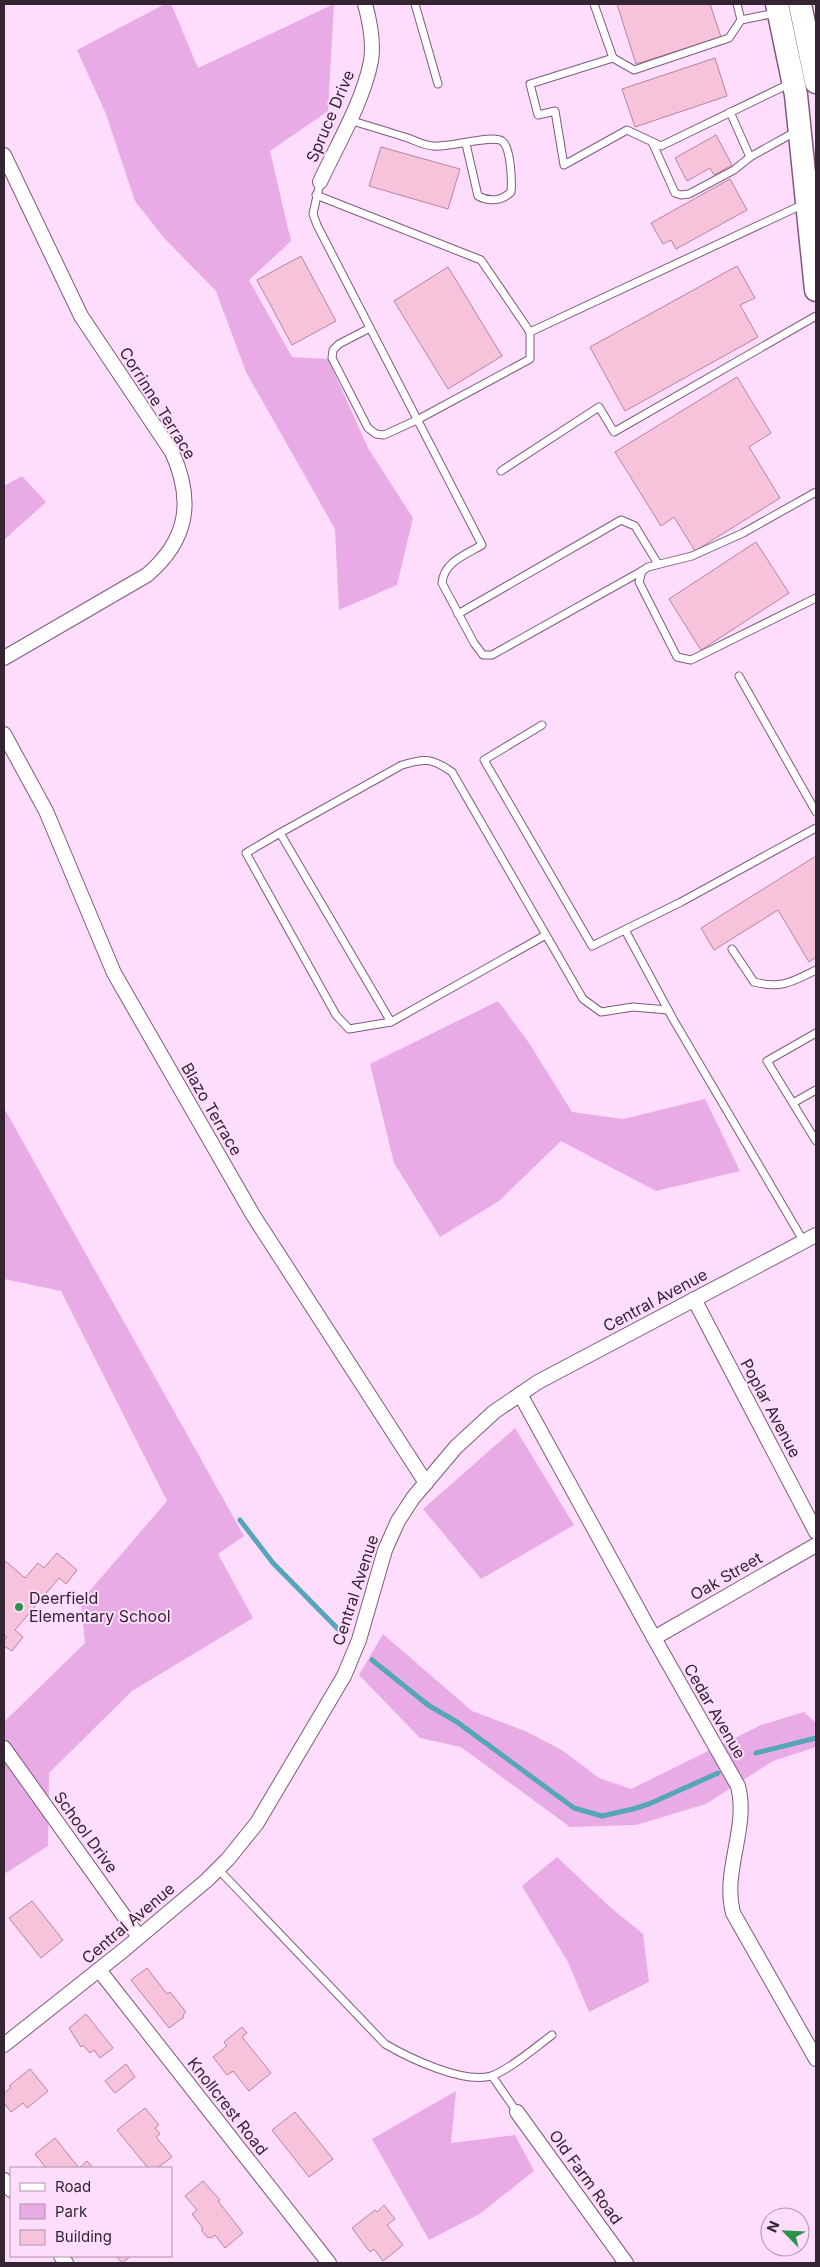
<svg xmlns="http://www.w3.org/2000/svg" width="820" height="2267" font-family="Inter,sans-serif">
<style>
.green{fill:#e9abe5}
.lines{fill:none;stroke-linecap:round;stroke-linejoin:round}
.stream{stroke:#55a6b8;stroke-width:5}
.building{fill:#f7c3db;stroke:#b7859d}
.service-casing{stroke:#7f5a7d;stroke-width:9}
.minor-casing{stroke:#7f5a7d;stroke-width:16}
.trunk-casing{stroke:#7f5a7d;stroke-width:25}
.service{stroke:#fff;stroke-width:7}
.minor{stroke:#fff;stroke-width:14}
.trunk{stroke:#fff;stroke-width:22}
.poi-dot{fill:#2c9248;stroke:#fedcfc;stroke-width:2}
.labels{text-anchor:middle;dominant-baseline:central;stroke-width:4;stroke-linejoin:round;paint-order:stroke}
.street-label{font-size:16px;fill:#352533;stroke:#fedcfc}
.poi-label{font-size:16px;fill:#352533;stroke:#fedcfc;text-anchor:start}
</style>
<rect width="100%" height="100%" fill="#fedcfc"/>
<!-- green -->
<g class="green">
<path d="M165,4H171L198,68L334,4L328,111L270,151L291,241L249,280L292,357L328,359L368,448L413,518L397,585L339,610L335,529L246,372L216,291L165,239L135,201L106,114L77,50Z"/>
<path d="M22,476L46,502L4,540V486Z"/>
<path d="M498,1001L529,1043L572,1112L623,1119L705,1099L740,1171L656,1191L561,1141L499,1201L440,1237L394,1163L370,1064Z"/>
<path d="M4,1108L244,1536L218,1554L253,1618L132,1691L49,1773L48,1846L4,1874V1722L85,1643L81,1601L167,1501L61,1291L4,1279Z"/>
<path d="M515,1428L574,1525L481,1579L423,1509Z"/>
<path d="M383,1634L472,1711L525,1731L562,1750L599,1778L631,1789L761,1725L804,1712L816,1723V1747L773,1761L706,1804L636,1825L570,1827L461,1747L420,1738L359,1675Z"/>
<path d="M557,1857L610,1907L643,1934L649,1982L589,2012L568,1962L522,1886Z"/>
<path d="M456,2091L451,2143L515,2135L534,2171L481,2213L429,2240L372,2139Z"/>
</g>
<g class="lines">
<!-- stream -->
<g class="stream">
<path d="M240,1520L273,1563L338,1629"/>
<path d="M372,1660L428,1705L457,1722L574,1808L602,1816L633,1809L649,1804L718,1773"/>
<path d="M756,1753L816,1738"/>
</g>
</g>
<!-- building -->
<g class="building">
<path d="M617,4H710L721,37L636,64Z"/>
<path d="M715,58L727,96L635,127L622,89Z"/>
<path d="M716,135L732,165L714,175L710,168L687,181L675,158Z"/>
<path d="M381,147L460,169L448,209L369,186Z"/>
<path d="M730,179L747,210L676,249L671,240L663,244L651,223Z"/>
<path d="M301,256L336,321L292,345L257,280Z"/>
<path d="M737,266L755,298L740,305L758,337L625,411L590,347Z"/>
<path d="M448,267L502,356L448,389L394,301Z"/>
<path d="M737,377L771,433L749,447L780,498L695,551L674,517L661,526L615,452Z"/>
<path d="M756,542L789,593L701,650L669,599Z"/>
<path d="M816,856V957L809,962L778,910L714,950L701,928Z"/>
<path d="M57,1553L77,1570L66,1584L59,1578L15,1630L23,1637L12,1651L4,1646V1641L7,1637L4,1635V1560L25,1578L38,1563L44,1568Z"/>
<path d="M32,1901L63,1940L41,1958L9,1918Z"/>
<path d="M147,1968L167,1994L170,1992L186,2012L183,2015L184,2017L169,2028L131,1980Z"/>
<path d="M86,2014L113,2048L100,2058L94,2050L90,2053L83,2045L81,2047L69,2028Z"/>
<path d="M242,2027L247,2033L242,2037L271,2073L249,2091L233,2071L227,2075L213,2057L227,2046L224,2042Z"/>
<path d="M126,2064L135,2077L115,2093L105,2081Z"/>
<path d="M30,2069L48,2091L27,2108L23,2103L11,2112L4,2103V2093L11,2088L9,2086Z"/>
<path d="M145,2108L159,2125L155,2128L160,2134L156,2137L172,2157L157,2168H148L117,2130Z"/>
<path d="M295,2112L333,2159L309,2177L272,2130Z"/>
<path d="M55,2138L79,2168L87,2161L93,2168H46L35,2154Z"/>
<path d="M203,2181L220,2200L218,2201L243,2233L225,2248L215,2235L211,2238L207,2237L202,2231V2227L192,2214L197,2210L185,2196Z"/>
<path d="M384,2205L395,2219L387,2225L403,2245L383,2261L374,2249L370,2252L352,2228L375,2210L377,2212Z"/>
<path d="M116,2256H131L122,2263Z"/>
</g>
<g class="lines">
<!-- service casing -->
<g class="service-casing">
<g id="service">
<path d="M415,4L438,84"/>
<path d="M594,4L613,58L530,84L538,115L555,111L564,165L627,130L661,146L791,83"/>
<path d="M737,4L741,20"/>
<path d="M613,58L634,70L729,38L741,20L776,13"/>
<path d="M730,112L750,157"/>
<path d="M349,120C369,126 389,132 408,138C416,141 425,146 434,146C449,148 492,134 502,141C511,147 512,182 511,192C502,201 489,202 478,196L466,144"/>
<path d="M652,142L675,193L681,195L689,194L734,170L750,157L795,132"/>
<path d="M320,182L313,214L317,225L482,545C465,555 444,562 442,583L474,643L483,655H492L642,571"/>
<path d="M316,195L481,260L530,332L804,204"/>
<path d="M370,328L339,344L333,350L332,358L368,428L376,434L384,435L417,420L530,359V332"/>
<path d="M501,471L599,407L614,432L816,316"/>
<path d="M816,492L743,533L692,556L648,567L642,571L639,582L677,657L691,660L816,598"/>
<path d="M458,614L621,520L635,526L658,564"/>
<path d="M739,676L816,812"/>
<path d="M542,725L484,760L592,946L681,902L816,828"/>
<path d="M280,833L246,853L336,1015L349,1029L391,1022"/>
<path d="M625,930L673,1019L804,1242"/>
<path d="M544,936L391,1022L280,833L402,765C425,758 432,758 452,772L583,999L601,1012L633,1007L668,1010"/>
<path d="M732,949L754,982C781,989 792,982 816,970"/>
<path d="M816,1033L767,1061L816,1141"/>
<path d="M793,1103L816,1090"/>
<path d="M218,1869L385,2044C409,2058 463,2084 491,2076C508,2071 537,2046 552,2035"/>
<path d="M492,2076L517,2112"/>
</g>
</g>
<!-- minor casing -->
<g class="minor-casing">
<g id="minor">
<path d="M4,155L81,316L172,452C194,501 188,540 147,575L4,658"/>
<path d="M320,182C337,145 363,102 371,61C374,42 370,22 365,4"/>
<path d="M4,734L46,811L114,973L253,1215L426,1483"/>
<path d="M694,1299L816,1532"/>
<path d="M520,1394L654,1638L738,1786C749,1828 722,1870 733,1913L816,2059"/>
<path d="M654,1638L816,1545"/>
<path d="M4,1748L139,1937"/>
<path d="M99,1970L329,2263"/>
<path d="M4,2045L125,1949L207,1880L228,1859L257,1823L344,1676L359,1640L385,1550L398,1521L413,1498L456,1447L494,1412L538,1382L816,1235"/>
<path d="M517,2112L626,2263"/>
<path d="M4,2180L11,2190"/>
<path d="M61,2256L66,2263"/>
</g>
</g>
<!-- trunk casing -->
<g class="trunk-casing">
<g id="trunk">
<path d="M777,4L796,95L816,290"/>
<path d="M800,4L816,82"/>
</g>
</g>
<!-- service -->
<use href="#service" class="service"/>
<!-- minor -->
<use href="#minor" class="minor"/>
<!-- trunk -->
<use href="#trunk" class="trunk"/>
</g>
<!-- markers -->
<circle class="poi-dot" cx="19" cy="1607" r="5"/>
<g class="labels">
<!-- street labels -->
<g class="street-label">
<text transform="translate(330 116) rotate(-67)">Spruce Drive</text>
<text transform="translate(158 403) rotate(58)">Corrinne Terrace</text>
<text transform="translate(212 1109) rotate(60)">Blazo Terrace</text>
<text transform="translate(655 1300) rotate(-28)">Central Avenue</text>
<text transform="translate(771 1408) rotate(62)">Poplar Avenue</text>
<text transform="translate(726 1576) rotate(-30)">Oak Street</text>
<text transform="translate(355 1590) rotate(-72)">Central Avenue</text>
<text transform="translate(715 1711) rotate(60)">Cedar Avenue</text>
<text transform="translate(86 1832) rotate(54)">School Drive</text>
<text transform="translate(128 1923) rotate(-40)">Central Avenue</text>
<text transform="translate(228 2106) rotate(52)">Knollcrest Road</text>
<text transform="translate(586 2177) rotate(54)">Old Farm Road</text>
</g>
<!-- poi labels -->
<g class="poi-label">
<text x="29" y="1598">Deerfield<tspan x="29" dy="18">Elementary School</tspan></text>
</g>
</g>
<!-- border -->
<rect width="820" height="2267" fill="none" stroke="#352533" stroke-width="10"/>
<!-- legend -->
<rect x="10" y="2167" width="162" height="90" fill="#fedcfc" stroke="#ae93ac"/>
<rect x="20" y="2183" width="25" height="8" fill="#ffffff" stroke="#ae93ac"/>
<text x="55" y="2192" font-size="15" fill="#352533">Road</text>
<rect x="20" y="2204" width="25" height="15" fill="#e9abe5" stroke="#ae93ac"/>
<text x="55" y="2217" font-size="15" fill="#352533">Park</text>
<rect x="20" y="2230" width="25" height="15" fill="#f7c3db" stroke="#ae93ac"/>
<text x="55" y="2242" font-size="15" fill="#352533">Building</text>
<!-- north arrow -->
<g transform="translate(785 2232) rotate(294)"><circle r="24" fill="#fedcfc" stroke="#ae93ac"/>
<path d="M0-4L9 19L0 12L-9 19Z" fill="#2c9248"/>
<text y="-8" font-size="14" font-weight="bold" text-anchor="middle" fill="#352533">N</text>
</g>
</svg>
